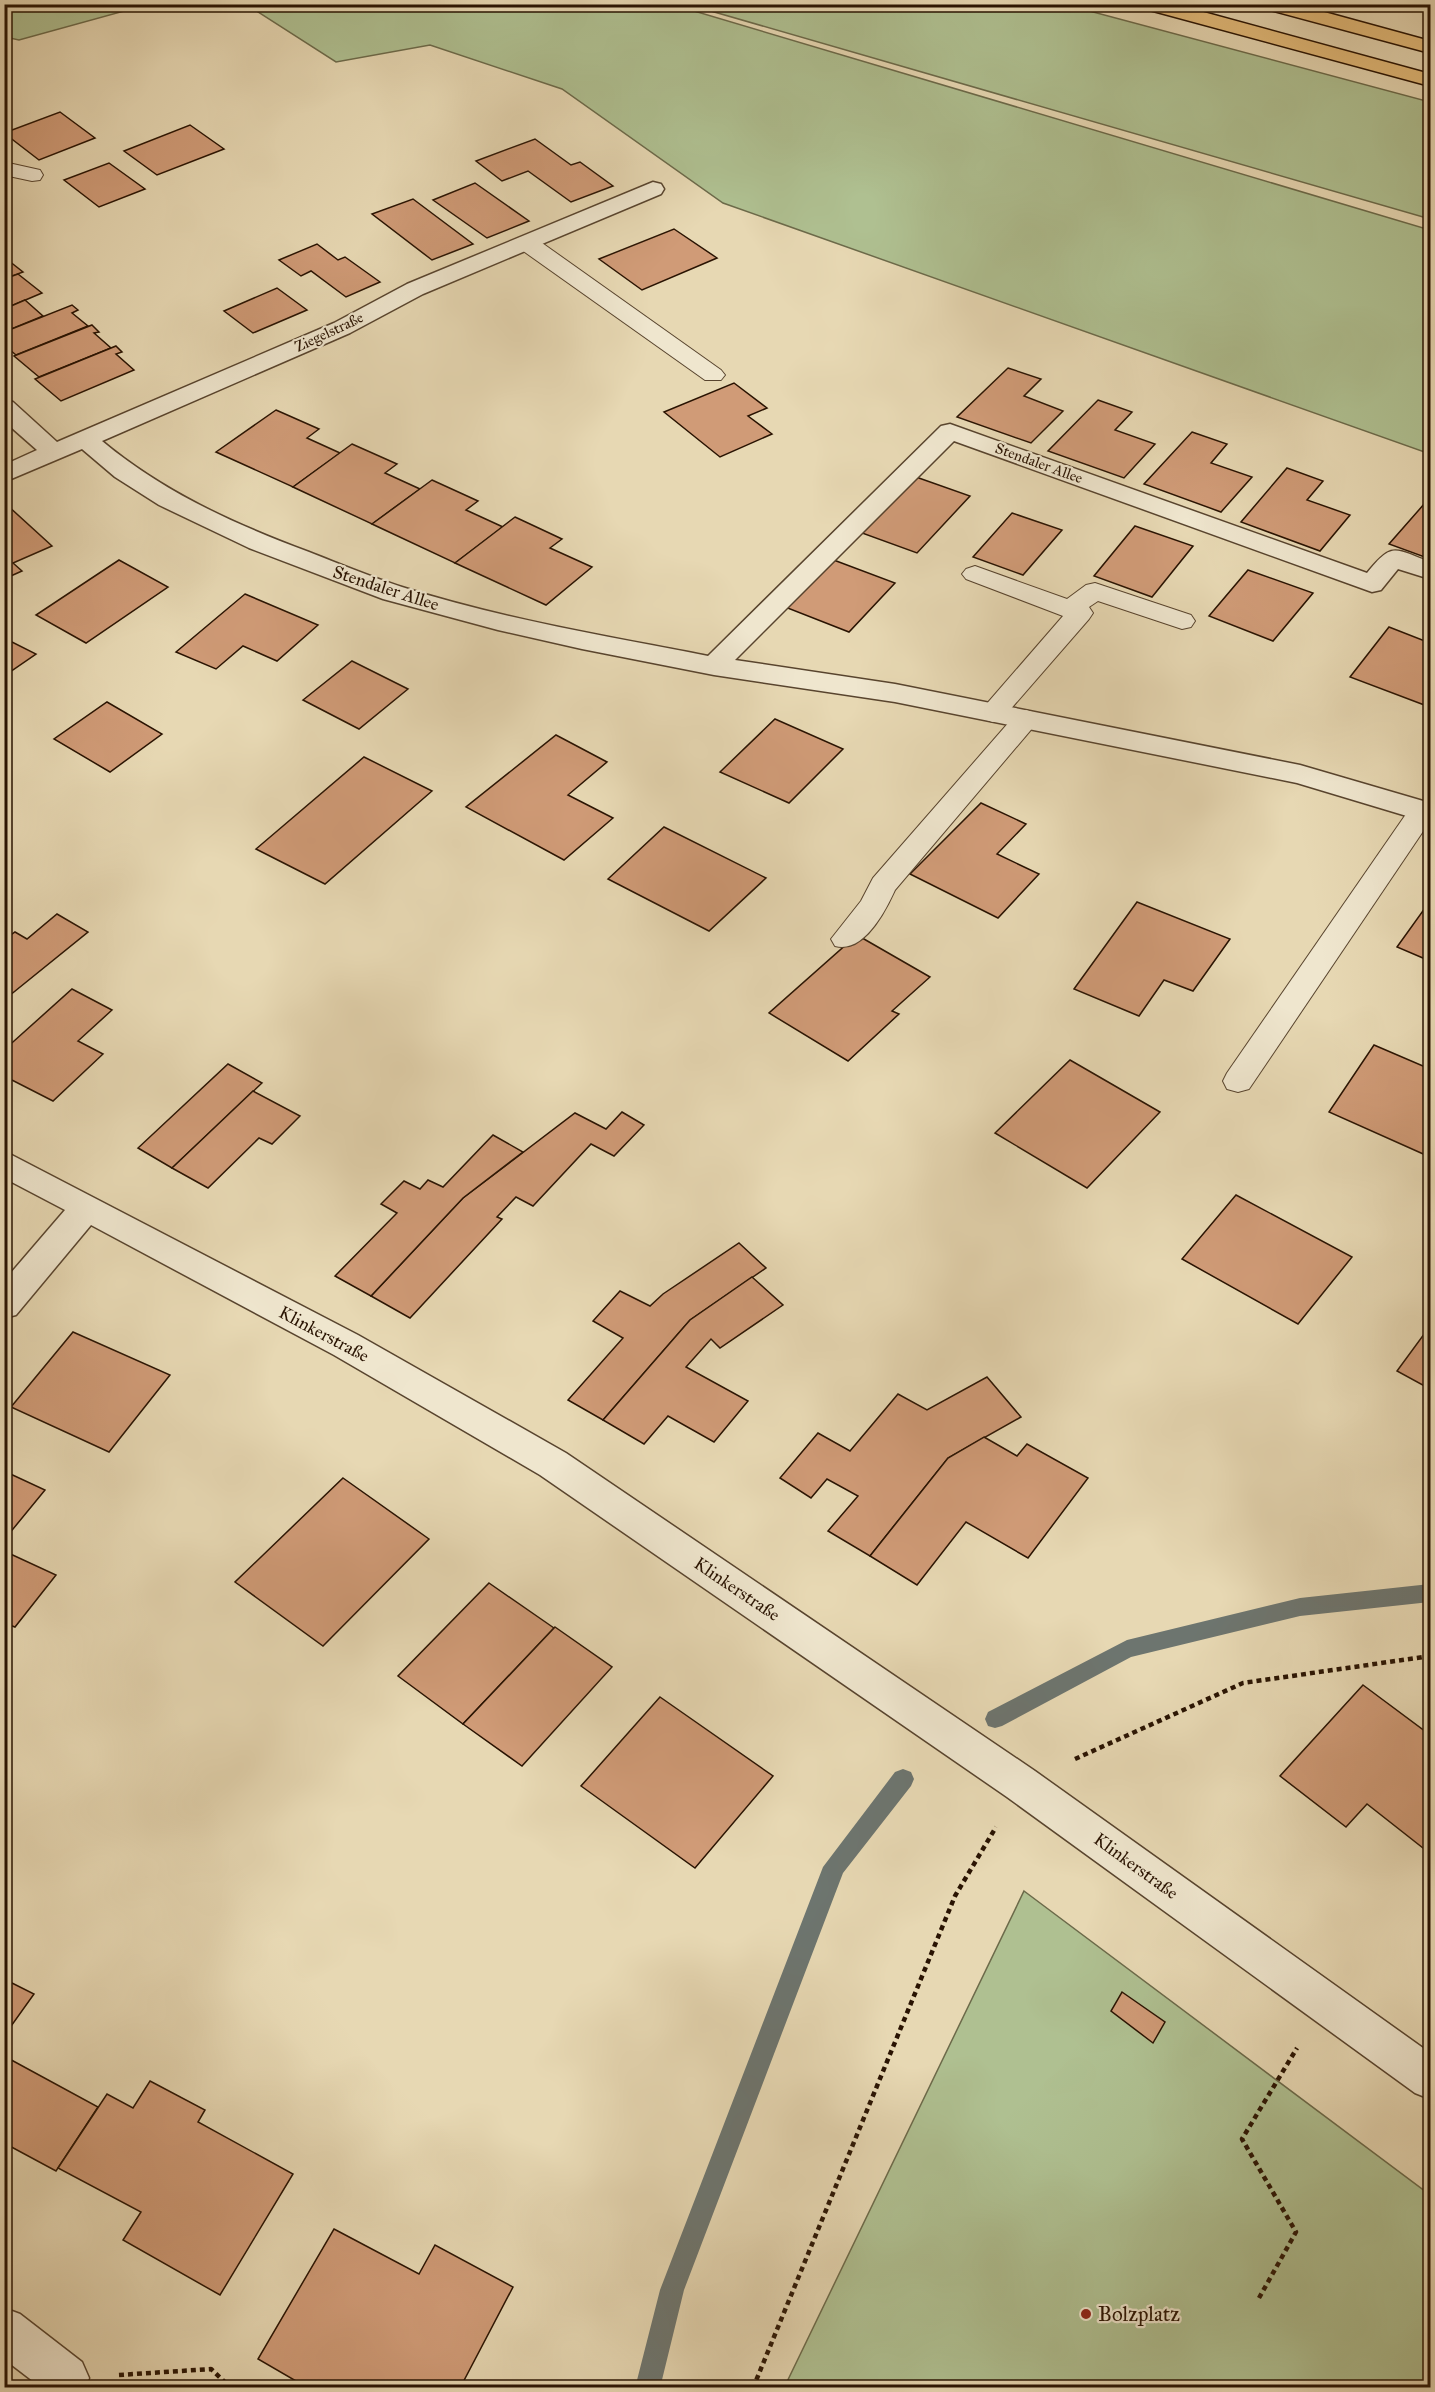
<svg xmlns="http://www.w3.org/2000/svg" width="1435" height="2392" font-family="'IM FELL Great Primer',serif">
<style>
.green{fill:#afc091;stroke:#6c6a4a;stroke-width:1.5}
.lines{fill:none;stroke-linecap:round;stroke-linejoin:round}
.stream{fill:#6d756f;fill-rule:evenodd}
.building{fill:#d09b77;stroke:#291302;stroke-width:1.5}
.service-casing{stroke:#58442e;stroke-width:2}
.minor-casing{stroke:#58442e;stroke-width:3}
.motorway-casing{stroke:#291302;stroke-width:3}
.path{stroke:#291302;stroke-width:4.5;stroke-dasharray:5 4;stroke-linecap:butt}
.service{fill:#efe6ce;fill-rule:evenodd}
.minor{fill:#efe6ce;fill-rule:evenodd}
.motorway{fill:#e4bc7a;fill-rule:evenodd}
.poi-dot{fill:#8f2418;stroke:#efe6ce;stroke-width:2}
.labels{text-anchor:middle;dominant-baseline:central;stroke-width:4.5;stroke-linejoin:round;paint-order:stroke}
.far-street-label{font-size:15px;fill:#291302;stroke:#efe6ce}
.street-label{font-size:18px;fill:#291302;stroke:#efe6ce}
.near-poi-label{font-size:21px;fill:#291302;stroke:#efe6ce;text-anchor:start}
</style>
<rect width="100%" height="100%" fill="#e7d8b3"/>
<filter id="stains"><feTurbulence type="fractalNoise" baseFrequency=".00333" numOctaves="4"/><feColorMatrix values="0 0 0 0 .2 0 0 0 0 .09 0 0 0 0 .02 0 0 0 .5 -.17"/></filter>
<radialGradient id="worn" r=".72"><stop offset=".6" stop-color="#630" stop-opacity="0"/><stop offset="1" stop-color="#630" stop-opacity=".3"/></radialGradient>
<!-- green -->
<g class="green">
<path d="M5,4H146V5L19,40L5,37Z"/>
<path d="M247,5H674L1430,230V454L723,203L562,89L430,45L336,62Z"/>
<path d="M690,5H1067L1430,102V219Z"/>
<path d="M1024,1891L1430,2195V2387L784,2388Z"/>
</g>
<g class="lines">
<!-- stream -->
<g class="stream">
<path d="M1430,1584V1602L1300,1616L1131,1657L1002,1726L995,1728L988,1726L985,1719L988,1712L1127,1640L1300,1598Z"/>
<path d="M903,1769L911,1772L914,1779L911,1786L843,1873L684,2290L660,2388H635L660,2290L823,1867L895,1772Z"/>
</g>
</g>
<!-- building -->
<g class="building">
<path d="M60,112L95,138L39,160L4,133Z"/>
<path d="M190,125L224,149L157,175L124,151Z"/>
<path d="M535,139L571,165L580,162L613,186L571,202L528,171L502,181L476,161Z"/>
<path d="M109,163L145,189L99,207L64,180Z"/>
<path d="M475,183L529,221L487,238L433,200Z"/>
<path d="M413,199L473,244L432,260L372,214Z"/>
<path d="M674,229L717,258L642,290L599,259Z"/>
<path d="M317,244L338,260L345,257L380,282L346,297L311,271L301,276L279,260Z"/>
<path d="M4,257L23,272L4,279Z"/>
<path d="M18,274L42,293L4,309V279Z"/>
<path d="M277,288L307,310L253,333L224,311Z"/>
<path d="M25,300L43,316L4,332V309Z"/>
<path d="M72,305L78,310L72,313L88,326L16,355L4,345V332Z"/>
<path d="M92,325L99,332L94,333L111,348L39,377L14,356Z"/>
<path d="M116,346L122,352L116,354L134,370L61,401L35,379Z"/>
<path d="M1008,368L1041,379L1024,396L1063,411L1031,443L957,417Z"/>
<path d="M734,383L767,408L748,416L772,434L720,457L664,412Z"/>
<path d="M1098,400L1132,412L1115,430L1155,444L1124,478L1048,451Z"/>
<path d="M276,410L319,429L307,438L340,453L293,487L216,452Z"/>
<path d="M1192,432L1227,444L1211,463L1252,477L1221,512L1144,484Z"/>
<path d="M352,444L397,464L385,473L420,489L372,524L293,487Z"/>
<path d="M1287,468L1323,481L1307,500L1350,515L1320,551L1241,522Z"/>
<path d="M916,477L970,496L917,553L862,533Z"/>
<path d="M432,480L478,501L466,510L503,527L455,563L372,524Z"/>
<path d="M1425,503L1430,505V559L1389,544Z"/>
<path d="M7,505L52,546L13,563L22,571L4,579V506Z"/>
<path d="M1012,513L1062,530L1023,575L973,557Z"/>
<path d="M515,517L562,539L550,548L592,567L546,605L455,563Z"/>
<path d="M1135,526L1193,546L1152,597L1094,576Z"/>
<path d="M831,559L895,583L849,632L785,607Z"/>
<path d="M119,560L168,587L86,643L36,615Z"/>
<path d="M1248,570L1313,593L1273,641L1209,616Z"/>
<path d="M245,594L318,625L277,661L243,646L216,669L176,652Z"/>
<path d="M1389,627L1430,643V701L1427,706L1350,677Z"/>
<path d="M4,638L36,654L4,676Z"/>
<path d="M352,661L408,689L359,729L303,700Z"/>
<path d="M107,702L162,734L110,772L54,739Z"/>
<path d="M775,719L843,749L789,803L720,772Z"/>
<path d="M556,735L607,762L568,795L613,818L564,860L466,807Z"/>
<path d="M364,757L432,791L325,884L256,849Z"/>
<path d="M981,803L1026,824L997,854L1039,874L998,918L910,874Z"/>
<path d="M664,827L766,878L709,931L608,879Z"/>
<path d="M1430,901V961L1397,947Z"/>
<path d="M1137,902L1230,939L1193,991L1164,980L1139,1016L1074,989Z"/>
<path d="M57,914L88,932L4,1000V940L15,932L27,939Z"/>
<path d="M857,935L930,977L892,1011L899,1014L848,1061L769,1013Z"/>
<path d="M72,989L112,1010L78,1041L103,1054L53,1101L4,1076V1050Z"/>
<path d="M1374,1045L1430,1069V1157L1329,1112Z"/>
<path d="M1070,1060L1160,1112L1087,1188L995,1133Z"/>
<path d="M228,1064L262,1083L172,1168L138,1148Z"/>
<path d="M253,1091L300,1116L272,1144L259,1138L208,1188L172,1168Z"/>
<path d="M622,1112L644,1125L614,1156L591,1144L533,1206L516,1197L497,1217L502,1219L410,1318L371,1296L463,1198L575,1113L606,1129Z"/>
<path d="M493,1135L523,1152L463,1198L371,1296L335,1276L397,1213L381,1204L404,1181L420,1189L428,1180L443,1187Z"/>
<path d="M1236,1195L1352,1257L1298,1324L1182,1259Z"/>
<path d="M739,1243L766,1268L690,1320L603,1420L568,1400L623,1338L593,1321L620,1291L650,1306L663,1294Z"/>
<path d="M752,1277L783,1305L720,1348L711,1339L686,1367L748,1401L714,1442L668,1416L644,1444L603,1420L690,1320Z"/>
<path d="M1430,1326V1389L1397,1371Z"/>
<path d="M73,1332L170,1375L109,1452L11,1407Z"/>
<path d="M987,1377L1021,1417L948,1458L870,1556L828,1531L858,1496L827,1479L811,1498L780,1478L818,1433L850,1451L898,1394L927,1410Z"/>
<path d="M984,1437L1017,1456L1027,1444L1088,1478L1028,1558L966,1522L917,1585L870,1556L948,1458Z"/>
<path d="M4,1471L45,1490L4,1540Z"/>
<path d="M343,1478L429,1539L323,1646L235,1582Z"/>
<path d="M4,1551L56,1575L15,1627L4,1623Z"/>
<path d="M489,1583L554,1628L463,1724L398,1676Z"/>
<path d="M555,1627L612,1667L522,1766L463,1724Z"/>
<path d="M1363,1685L1430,1735V1840L1423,1848L1367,1804L1346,1827L1280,1776Z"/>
<path d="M660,1697L773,1776L695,1868L581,1786Z"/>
<path d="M4,1979L34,1994L4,2036Z"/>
<path d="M1122,1992L1165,2022L1153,2043L1111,2011Z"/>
<path d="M4,2056L98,2107L56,2171L4,2143Z"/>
<path d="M150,2081L205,2110L198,2122L293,2174L220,2295L123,2240L141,2212L58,2168L107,2094L133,2108Z"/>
<path d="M334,2229L419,2274L435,2245L513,2287L460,2388H308L258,2359Z"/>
</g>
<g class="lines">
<!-- service casing -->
<g class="service-casing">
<g id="service">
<path d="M4,162L40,170L43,175L40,180L32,181L4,175Z"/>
<path d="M527,236L535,238L721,370L725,375L721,380H705L519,248L516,243L519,238Z"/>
<path d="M975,566L1067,599L1086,585L1095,583L1191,615L1195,621L1191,627L1182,629L1098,601L1089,607L1093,613L1089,619L1002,719L993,722L984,719L980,713L984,707L1063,616L966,579L962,574L966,569Z"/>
<path d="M1026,710L1035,713L1039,719L1035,725L895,890C885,912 863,954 835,946L831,939L861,901L873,878L1017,713Z"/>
<path d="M1423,802L1430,804V821L1249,1089L1238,1092L1227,1089L1223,1081L1227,1073L1413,804Z"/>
</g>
</g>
<!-- minor casing -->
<g class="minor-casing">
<g id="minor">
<path d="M653,182L661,184L664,189L661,194L423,294L350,333L102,441C163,492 234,524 309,552C340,564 371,577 402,587C502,619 606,636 708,656L941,426L950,424L1367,573C1393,541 1394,549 1430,562V579L1398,569L1381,590L1372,592L954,441L735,660L895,684L1300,765L1430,803V823L1297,783L895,702L714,675L582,649L498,630L383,599L249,548L159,505L115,477L82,449L4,482V465L37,450L4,421V400L13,402L57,442L334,323L407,284Z"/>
<path d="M4,1151L358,1335L566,1453L1035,1771L1430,2053V2099L1415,2093L1007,1797L540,1475L334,1355L91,1225L16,1315L4,1318V1281L65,1210L4,1178Z"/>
<path d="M4,2308L20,2314L82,2362L89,2378L85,2388H42L4,2359Z"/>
</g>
</g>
<!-- motorway casing -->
<g class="motorway-casing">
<g id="motorway">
<path d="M1139,4H1174L1430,74V86L1142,8Z"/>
<path d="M1260,4H1295L1430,41V53L1263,8Z"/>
</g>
</g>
<!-- path -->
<g class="path">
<path d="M1075,1759L1243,1683L1430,1656"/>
<path d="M1259,2298L1296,2232L1242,2139L1297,2048"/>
<path d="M119,2375L211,2369L231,2388"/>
<path d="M753,2388L955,1896L996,1827"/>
</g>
<!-- service -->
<use href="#service" class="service"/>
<!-- minor -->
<use href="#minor" class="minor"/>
<!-- motorway -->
<use href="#motorway" class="motorway"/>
</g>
<!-- markers -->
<circle class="poi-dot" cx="1086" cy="2314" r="6"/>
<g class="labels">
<!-- far-street labels -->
<g class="far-street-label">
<text transform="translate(329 332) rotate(-25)">Ziegelstraße</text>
<text transform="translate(1039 463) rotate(20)">Stendaler Allee</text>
</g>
<!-- street labels -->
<g class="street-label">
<text transform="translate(386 588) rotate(18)">Stendaler Allee</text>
<text transform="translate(324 1334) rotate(28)">Klinkerstraße</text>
<text transform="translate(737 1589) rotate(34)">Klinkerstraße</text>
<text transform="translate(1136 1866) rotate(36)">Klinkerstraße</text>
</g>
<!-- near-poi labels -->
<g class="near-poi-label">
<text x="1098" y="2314">Bolzplatz</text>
</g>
</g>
<!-- margin -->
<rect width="1435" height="2392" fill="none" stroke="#e7d8b3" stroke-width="24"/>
<rect x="6" y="6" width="1423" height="2380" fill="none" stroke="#291302" stroke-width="3"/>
<rect x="12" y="12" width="1411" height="2368" fill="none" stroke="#291302" stroke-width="1.5"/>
<rect width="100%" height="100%" filter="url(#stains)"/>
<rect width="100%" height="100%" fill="url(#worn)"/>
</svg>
